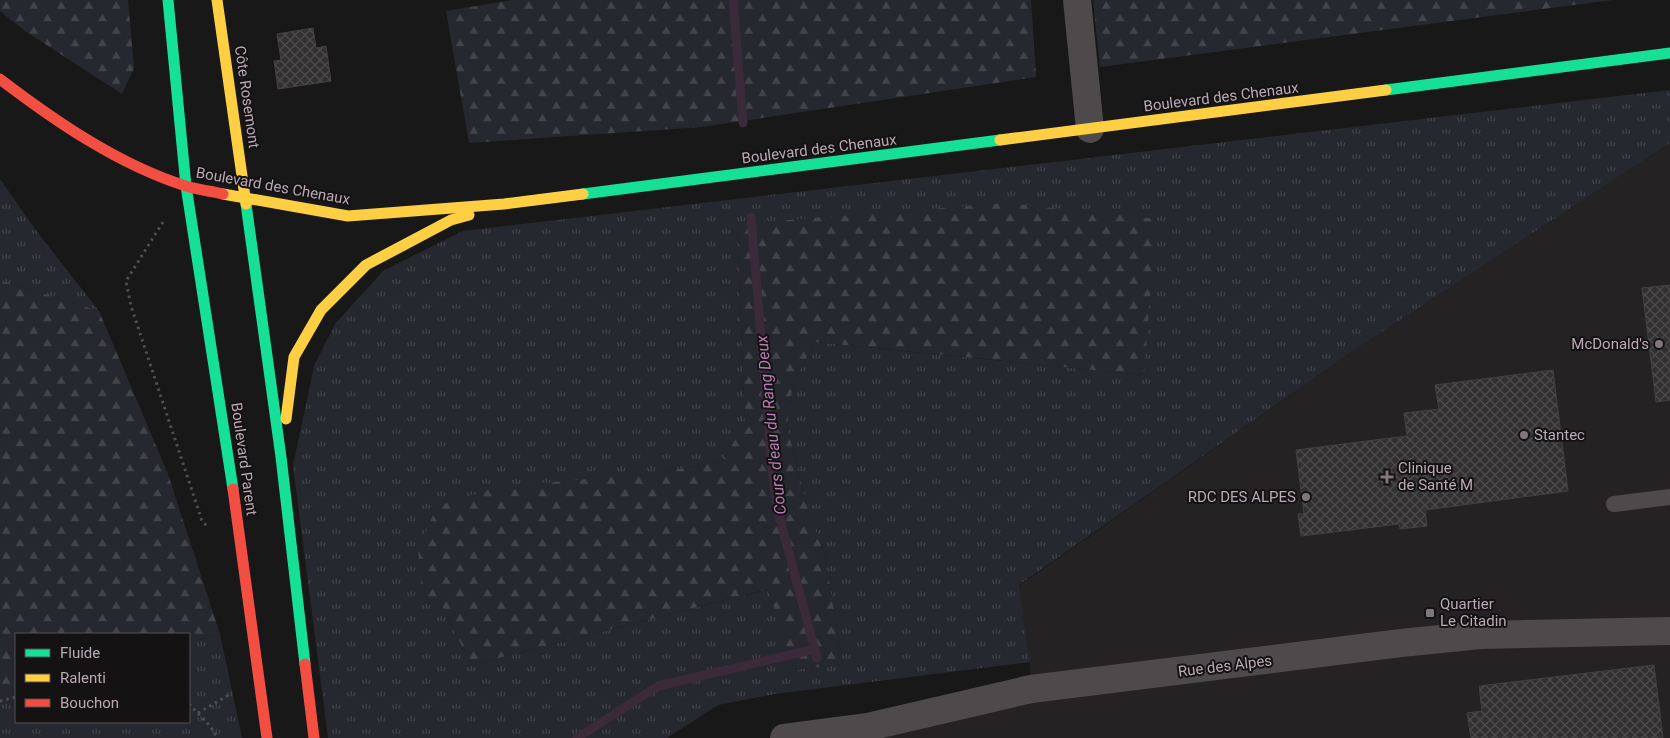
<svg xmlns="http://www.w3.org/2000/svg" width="1670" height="738" font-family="Roboto,sans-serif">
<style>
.built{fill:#242222}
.grass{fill:url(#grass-tufts);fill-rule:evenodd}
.forest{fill:url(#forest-firs)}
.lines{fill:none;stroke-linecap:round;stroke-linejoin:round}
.stream{stroke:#3b2a3a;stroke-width:9}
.building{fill:url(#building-cross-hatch);stroke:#444043}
.path{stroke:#504c4f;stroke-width:3;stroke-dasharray:2.5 4;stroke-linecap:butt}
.lane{stroke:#4e4a4c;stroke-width:16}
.street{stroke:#4e4a4c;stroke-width:28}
.fast{stroke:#16e098;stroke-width:11}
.slow{stroke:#ffcf43;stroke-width:11}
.jam{stroke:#f24e42;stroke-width:11}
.poi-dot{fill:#81767e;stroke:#141213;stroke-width:2}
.labels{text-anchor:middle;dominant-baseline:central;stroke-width:4;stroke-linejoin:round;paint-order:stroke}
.street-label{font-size:15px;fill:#baa9b5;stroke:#141213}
.poi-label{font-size:15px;fill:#baa9b5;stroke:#141213;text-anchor:start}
.water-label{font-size:16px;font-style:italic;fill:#b67eb2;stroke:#141213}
</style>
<defs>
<pattern id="grass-tufts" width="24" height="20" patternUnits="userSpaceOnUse" patternTransform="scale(1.25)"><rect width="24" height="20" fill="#25282e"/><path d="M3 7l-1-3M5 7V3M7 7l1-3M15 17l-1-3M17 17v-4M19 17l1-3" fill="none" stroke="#43444a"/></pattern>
<pattern id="forest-firs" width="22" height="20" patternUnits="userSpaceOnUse" patternTransform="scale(1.25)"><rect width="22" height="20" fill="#25282e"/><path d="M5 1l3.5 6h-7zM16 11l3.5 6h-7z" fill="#43444a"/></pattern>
<pattern id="building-cross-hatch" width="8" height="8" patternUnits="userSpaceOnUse" patternTransform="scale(1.25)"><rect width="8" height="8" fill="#323031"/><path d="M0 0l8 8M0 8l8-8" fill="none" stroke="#4e4b4d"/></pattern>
</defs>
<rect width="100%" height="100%" fill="#181818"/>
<!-- built -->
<path class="built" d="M1670,143V738H882L868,727L1030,689V662L1019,586L1347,355Z"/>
<!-- grass -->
<g class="grass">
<path d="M1670,90V143L1347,355L1019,585L1030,662L775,694L718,705L667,738H328L293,466L314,366L335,324L383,271L463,231ZM737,224L1143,375L815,342L793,383L787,427L809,512L825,557L843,664L794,670L769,589L471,665L439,599L423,603L654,473L721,462L745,424Z"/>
<path d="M0,179L35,229L99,311L0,280Z"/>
<path d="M220,634L242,738H0V687H16V722H189V642Z"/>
</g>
<!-- forest -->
<g class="forest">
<path d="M0,0H128L134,68L122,94L25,31L0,11Z"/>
<path d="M511,0H1031L1036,77L702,127L469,143L446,11Z"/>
<path d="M1093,0H1613L1100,67Z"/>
<path d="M1006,203L1156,219L1144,375L815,342L793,383L787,427L809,512L825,557L843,664L794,670L768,589L471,665L439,599L423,603L418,550L437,506L498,487L654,473L721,462L745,424L737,224Z"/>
<path d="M0,280L99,311L168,474L220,634L189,642V634H16V687H0Z"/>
</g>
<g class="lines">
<!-- stream -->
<g class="stream">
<path d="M733,0L743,123"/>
<path d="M751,217L772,468L778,512L817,658"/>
<path d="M577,738L658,686L815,649"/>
</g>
</g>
<!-- building -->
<g class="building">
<path d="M313,28L316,48L326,46L331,81L278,89L274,61L281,60L277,34Z"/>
<path d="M1670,285V400L1656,402L1642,288Z"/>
<path d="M1553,370L1568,491L1425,510L1427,526L1400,529L1399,524L1301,536L1298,514H1304L1296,450L1407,436L1404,413L1439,409L1435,385Z"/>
<path d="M1654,665L1663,738H1471L1467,713L1482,711L1479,686Z"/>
</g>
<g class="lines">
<!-- path -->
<g class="path">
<path d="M163,222L126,281L131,306L202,521L209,528"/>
<path d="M0,701L16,697"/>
<path d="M189,704L211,727L217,738"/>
<path d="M198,713L232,693"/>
</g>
<!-- lane -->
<path class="lane" d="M1614,504L1670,497"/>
<!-- street -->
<g class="street">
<path d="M1077,0L1090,129"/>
<path d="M784,738L868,727L1031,689L1401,643L1480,635L1670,631"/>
</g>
<!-- fast -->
<g class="fast">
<path d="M168,0L186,186L233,489"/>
<path d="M1386,90L1670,53"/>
<path d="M583,194L1000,140"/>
<path d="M246,204L281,457L305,664"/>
</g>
<!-- slow -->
<g class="slow">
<path d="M217,0L246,204"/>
<path d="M1000,140L1386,90"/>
<path d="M223,194L348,216L504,204L583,194"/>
<path d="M286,419L294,357L321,310L366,265L451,220L469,215"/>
</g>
<!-- jam -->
<g class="jam">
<path d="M0,79C55,121 119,165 186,186C198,190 211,191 223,194"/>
<path d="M233,489L267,738"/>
<path d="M305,664L314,738"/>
</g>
</g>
<!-- markers -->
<g class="poi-dot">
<circle cx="1659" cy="344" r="5"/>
<circle cx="1524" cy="435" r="5"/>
<path d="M1384.5 469.5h5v5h5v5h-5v5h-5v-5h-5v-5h5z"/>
<circle cx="1306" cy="497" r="5"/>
<rect x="1425" y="608" width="10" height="10" rx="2.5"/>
</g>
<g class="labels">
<!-- street labels -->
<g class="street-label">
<text transform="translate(247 97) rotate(82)">Côte Rosemont</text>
<text transform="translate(1221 97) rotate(-7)">Boulevard des Chenaux</text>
<text transform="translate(819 149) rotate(-7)">Boulevard des Chenaux</text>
<text transform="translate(273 186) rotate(10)">Boulevard des Chenaux</text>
<text transform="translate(244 459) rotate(82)">Boulevard Parent</text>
<text transform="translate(1225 666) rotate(-7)">Rue des Alpes</text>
</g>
<!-- poi labels -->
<g class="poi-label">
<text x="1649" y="344" text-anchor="end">McDonald's</text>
<text x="1534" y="435">Stantec</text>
<text x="1398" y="468">Clinique<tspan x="1398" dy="17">de Santé M</tspan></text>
<text x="1296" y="497" text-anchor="end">RDC DES ALPES</text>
<text x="1440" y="604">Quartier<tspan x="1440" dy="17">Le Citadin</tspan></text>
</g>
<!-- water labels -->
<g class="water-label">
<text transform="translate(771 425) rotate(-96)">Cours d'eau du Rang Deux</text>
</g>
</g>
<!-- legend -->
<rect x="15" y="633" width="175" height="90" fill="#141213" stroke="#564e54"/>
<rect x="25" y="649" width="25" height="8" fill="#16e098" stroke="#564e54"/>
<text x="60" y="658" font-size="15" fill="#baa9b5">Fluide</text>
<rect x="25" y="674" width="25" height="8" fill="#ffcf43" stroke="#564e54"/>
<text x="60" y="683" font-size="15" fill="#baa9b5">Ralenti</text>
<rect x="25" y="699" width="25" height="8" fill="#f24e42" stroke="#564e54"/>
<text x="60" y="708" font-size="15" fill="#baa9b5">Bouchon</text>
</svg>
